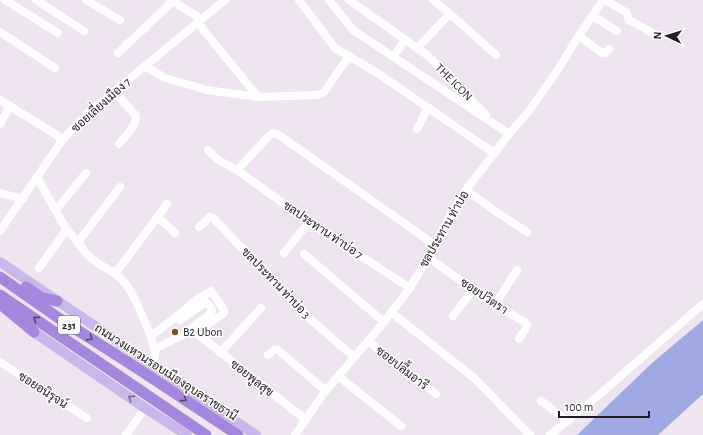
<svg xmlns="http://www.w3.org/2000/svg" width="703" height="435" font-family="'Alegreya Sans',Sarabun,sans-serif">
<style>
.water{fill:#a1a9e3}
.lines{fill:none;stroke-linecap:round;stroke-linejoin:round}
.minor{stroke:#fff;stroke-width:8}
.major{stroke:#c8b7ea;stroke-width:10}
.highway{stroke:#a487dc;stroke-width:11}
.oneway{stroke:#55476b}
.oneway2{stroke:#746a85}
.poi-dot{fill:#77532c;stroke:#fff;stroke-width:1.5}
.labels{text-anchor:middle;dominant-baseline:central;stroke-width:3;stroke-linejoin:round;paint-order:stroke}
.shield{fill:#fff;stroke:#636063;stroke-width:1}
.shield-label{font-size:11px;font-weight:bold;fill:#201c20}
.street-label{font-size:12px;fill:#201c20;stroke:#fff}
.poi-label{font-size:12px;fill:#201c20;stroke:#fff;text-anchor:start}
</style>
<rect width="100%" height="100%" fill="#efe5f1"/>
<!-- water -->
<path class="water" d="M703,320V394L658,435H577L651,364Z"/>
<g class="lines">
<!-- minor -->
<g class="minor">
<path d="M5,0L58,33"/>
<path d="M36,0L84,31"/>
<path d="M86,0L120,20"/>
<path d="M171,0L201,19"/>
<path d="M299,0L335,48L379,74L494,153"/>
<path d="M329,0L353,30L509,134"/>
<path d="M349,0L427,55L486,115"/>
<path d="M433,0L450,14L496,55"/>
<path d="M604,0L626,12C628,15 627,17 629,20L656,35"/>
<path d="M593,16L617,31"/>
<path d="M197,22L258,97"/>
<path d="M0,32L55,68"/>
<path d="M579,36L602,53H605L609,49"/>
<path d="M417,48L450,14"/>
<path d="M118,53L173,1"/>
<path d="M393,57L405,40"/>
<path d="M145,66L165,78L207,90L258,97L318,95L324,92L349,56"/>
<path d="M114,91L136,116C136,127 125,136 119,144"/>
<path d="M0,100L63,139"/>
<path d="M0,124L10,106"/>
<path d="M417,129L428,108"/>
<path d="M208,150L218,160L237,170L309,222L410,288"/>
<path d="M237,170L272,133L279,135L435,245"/>
<path d="M37,177L66,229C70,233 75,238 78,243C82,247 85,254 90,257C101,267 115,271 125,283C134,294 154,340 155,354C155,359 154,361 151,365"/>
<path d="M466,190L498,213L527,232"/>
<path d="M0,193L23,199"/>
<path d="M56,210L86,173"/>
<path d="M158,217L175,233"/>
<path d="M199,227L210,217L213,218L310,319L354,357"/>
<path d="M0,231L63,139L88,113L225,0"/>
<path d="M78,242L120,187"/>
<path d="M284,253L309,222"/>
<path d="M304,254L384,322"/>
<path d="M428,257L493,304L525,322L527,325L526,328L519,339"/>
<path d="M39,268L67,229"/>
<path d="M115,274L167,204"/>
<path d="M495,305L517,270"/>
<path d="M392,313L473,377L530,435"/>
<path d="M453,316L473,290"/>
<path d="M151,336L180,314L196,300L211,291L224,310V312L223,314L200,330L199,335L306,420"/>
<path d="M368,341L436,394"/>
<path d="M154,349L181,336L208,316L212,311C211,307 210,306 207,303L203,304L180,320"/>
<path d="M220,353L261,308"/>
<path d="M268,355L274,350H278L326,391"/>
<path d="M0,362L87,418"/>
<path d="M338,376L401,426"/>
<path d="M541,401L568,421"/>
<path d="M126,435L145,408"/>
<path d="M295,435L324,393L384,322L410,288L435,245L452,211L466,190L509,134L529,111L557,71L576,40L603,0"/>
<path d="M550,435L599,395L703,304"/>
</g>
<!-- major -->
<g class="major">
<path d="M0,262L256,435"/>
<path d="M28,328L145,408L187,435"/>
</g>
<!-- highway -->
<g class="highway">
<path d="M0,277L60,319L140,370L238,435"/>
<path d="M26,287L42,298L57,301"/>
<path d="M0,295L206,435"/>
<path d="M0,304L34,332"/>
</g>
</g>
<!-- one-way arrows -->
<defs><path id="oneway-chevron" d="M-2-3.5L2.5 0L-2 3.5" fill="none" stroke-width="1.6" stroke-linecap="round" stroke-linejoin="round"/></defs>
<g class="oneway">
<use href="#oneway-chevron" transform="translate(36 319) rotate(-146)"/>
<use href="#oneway-chevron" transform="translate(90 338) rotate(32)"/>
<use href="#oneway-chevron" transform="translate(184 399) rotate(34)"/>
</g>
<use class="oneway2" href="#oneway-chevron" transform="translate(131 398) rotate(-146)"/>
<!-- markers -->
<circle class="poi-dot" cx="175" cy="332" r="4"/>
<g class="labels">
<!-- shield labels -->
<rect class="shield" x="58" y="316" width="22" height="18" rx="3"/>
<g class="shield-label">
<text x="69" y="325">231</text>
</g>
<!-- street labels -->
<g class="street-label">
<text transform="translate(454 82) rotate(45)">THE ICON</text>
<text transform="translate(101 105) rotate(-42)">ซอยเลี่ยงเมือง 7</text>
<text transform="translate(444 229) rotate(-60)">ชลประทาน ท่าบ่อ</text>
<text transform="translate(323 230) rotate(34)">ชลประทาน ท่าบ่อ 7</text>
<text transform="translate(276 283) rotate(46)">ชลประทาน ท่าบ่อ 3</text>
<text transform="translate(484 296) rotate(34)">ซอยปวิตรา</text>
<text transform="translate(402 368) rotate(38)">ซอยปลื้มอารี</text>
<text transform="translate(166 372) rotate(33)">ถนนวงแหวนรอบเมืองอุบลราชธานี</text>
<text transform="translate(252 378) rotate(38)">ซอยพูลสุข</text>
<text transform="translate(43 390) rotate(33)">ซอยอนิรุจน์</text>
</g>
<!-- poi labels -->
<g class="poi-label">
<text x="183" y="332">B2 Ubon</text>
</g>
</g>
<!-- north arrow -->
<g transform="translate(667 36) rotate(274)" stroke="#ffffff" stroke-width="3" paint-order="stroke">
<path d="M0-3L7 15L0 10L-7 15Z" fill="#201c20"/>
<text y="-6" font-size="11" font-weight="bold" text-anchor="middle" fill="#201c20">N</text>
</g>
<!-- scale -->
<path d="M559 411v6h90v-6" fill="none" stroke="#201c20" stroke-width="2"/>
<text x="565" y="411" font-size="12" fill="#201c20" stroke="#ffffff" stroke-width="3" paint-order="stroke">100 m</text>
</svg>
